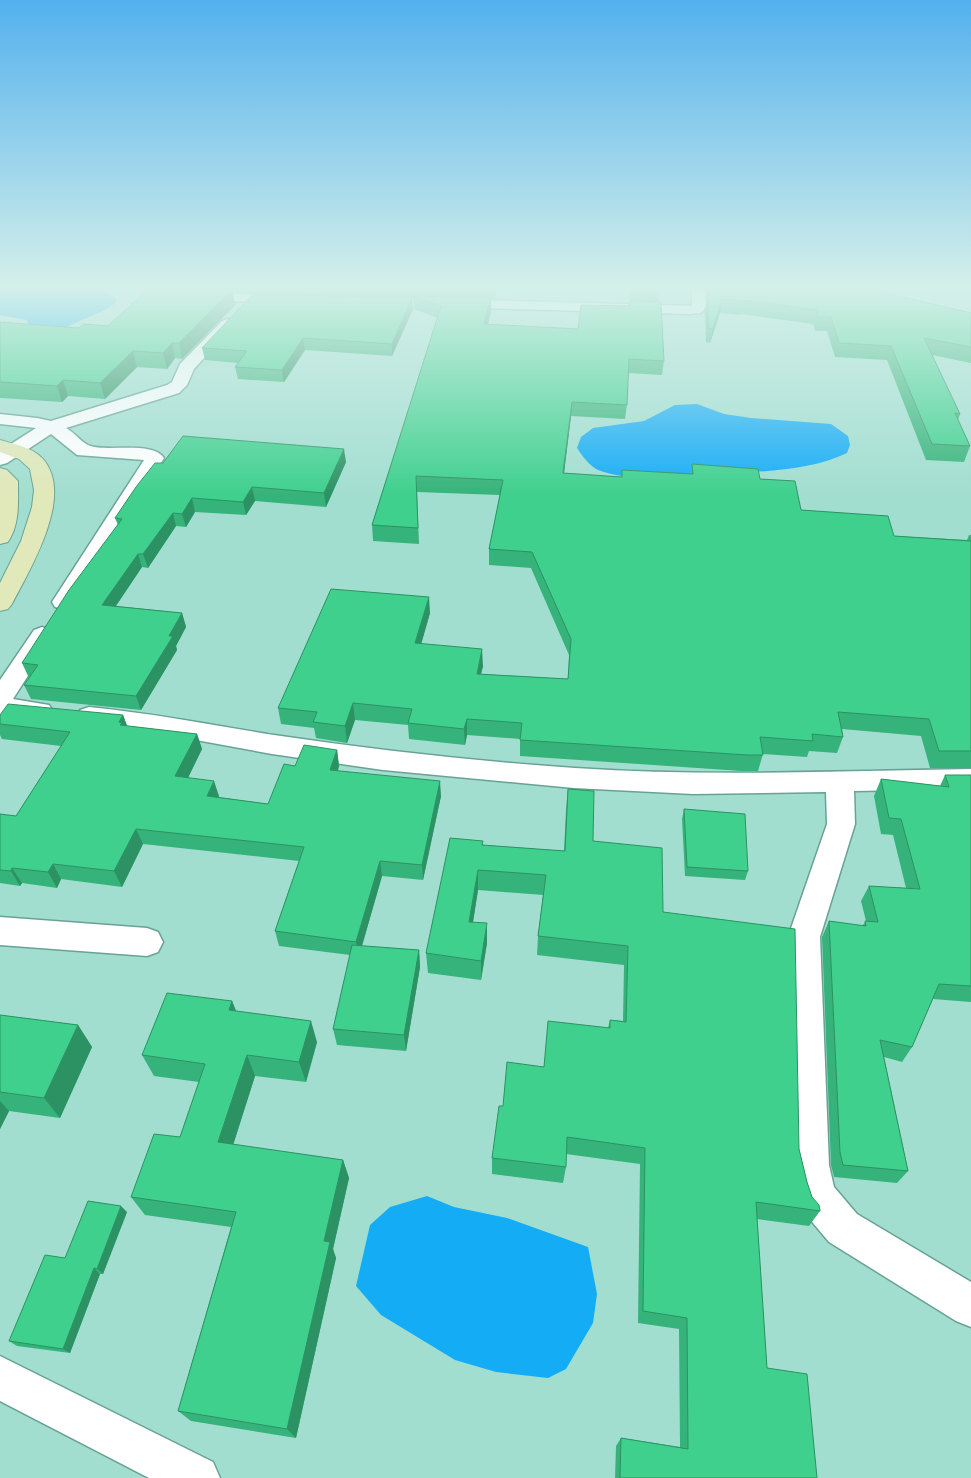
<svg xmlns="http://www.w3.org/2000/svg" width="971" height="1478" font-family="Raleway,sans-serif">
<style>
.water{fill:#15acf6}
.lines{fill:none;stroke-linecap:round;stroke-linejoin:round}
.minor-casing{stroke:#68a295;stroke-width:3}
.secondary-casing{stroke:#68a295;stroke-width:2}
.minor{fill:#fff;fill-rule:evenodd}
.secondary{fill:#e1e8ba;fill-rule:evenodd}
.wall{fill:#36b37a}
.shaded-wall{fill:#2c9263}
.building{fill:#3fd08e;stroke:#2c9263}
</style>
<rect width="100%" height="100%" fill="#a2ded0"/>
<!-- water -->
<g class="water">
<path d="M11,288C42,288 86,282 114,296L117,302L105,310L52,333L29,326L27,320L0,315V290Z"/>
<path d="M697,404L724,414L751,418L831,424L848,436L850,445L847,453C804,474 741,472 693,474C661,475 629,482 598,470C590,466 582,456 577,448L581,437L593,428L644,421L675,405Z"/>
<path d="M427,1196L454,1207L507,1218L588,1247L597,1294L593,1323L566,1369L548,1378L496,1372L455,1360L381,1315L356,1286L370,1225L390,1207Z"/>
</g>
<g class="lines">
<!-- minor casing -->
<g class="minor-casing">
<g id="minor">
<path d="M691,288H705L706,307L701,313L688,314L376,305L371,304L369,301L371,298L376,297L692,306Z"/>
<path d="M199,293L282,295L287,296L289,299L287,302L282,303L194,300L192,297L194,294Z"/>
<path d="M227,319L232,321L235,324L194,369L187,385L179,393L66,428C74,432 80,441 88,445C105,453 152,440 164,458L71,607L63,609L55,607L52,602L144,460L77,455L51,434L7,463L0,465V451L36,428L0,424V414L37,418L51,421L167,385L172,382L180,364L222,321Z"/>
<path d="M42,627L50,630L54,635L13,699L49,705L53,711L49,717L40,720L0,716V680L34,630Z"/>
<path d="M89,707C151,713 212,725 274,735C374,750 474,761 575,768C707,777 839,771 971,769V789L854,791L855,824L820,937L829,1165L834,1187L857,1214L971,1282V1327L956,1321L829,1242L803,1211L798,1197L791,1165L788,937L827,824L826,792L693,794L574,788L383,770L272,754L147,731L80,722L76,716L80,710Z"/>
<path d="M0,917L147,928L158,932L163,942L158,952L147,956L0,945Z"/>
<path d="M0,1356L213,1462L220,1478H149L0,1401Z"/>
</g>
</g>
<!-- secondary casing -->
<g class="secondary-casing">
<g id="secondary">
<path d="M0,440C14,444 31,447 42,458C76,494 30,569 12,604L8,609L0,611V583L21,541L32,507L34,490L30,469L19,459L0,452Z"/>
<path d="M0,468L7,470L18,481C18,502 20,524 8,542L0,544Z"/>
</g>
</g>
<!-- minor -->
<use href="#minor" class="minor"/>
<!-- secondary -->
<use href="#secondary" class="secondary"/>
</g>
<!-- wall -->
<g class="wall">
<path d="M189,288H497L494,300H491V311L488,325L578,329L629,306L630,288H660L659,302L664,361L662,375L628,373L627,405L625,419L571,416L564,473L621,477L622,470L691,474L692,464L760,479L801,510L894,536L967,540L969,535H971V768H930L921,736L842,729L843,737L837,753L809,751L807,757L763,754L758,771H742L520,756V739L467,735L465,745L409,739L408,725L355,720L347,743L316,738L314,728L281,724L278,708L430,613L421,643L483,666L481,674L568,679L569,655L531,568L489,565V549L500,495L417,492L419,544L373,541L372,525L438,318L414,309L413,298L250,294L233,293L235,305L182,359L175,358L167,369L137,367L105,399L68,396L62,402L1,398H0V322L79,328L108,326L186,291Z"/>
<path d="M707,288H864L971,313V363L932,355L960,414L958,420L970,446L964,462L926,460L887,360L835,357L827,331H815L813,324L741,314V315L720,313L710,343L706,342L705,311L707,298Z"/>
<path d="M412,298L413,309L392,356L305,350L284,382L238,379L235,367L238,363L205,360L202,348Z"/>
<path d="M346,462L326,507L255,501L246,515L195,512L186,527L176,526L148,568L142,567L116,606L182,613L186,627L176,646L177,650L141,710L31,699L24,685L29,678L22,663L118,525L115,518L163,463Z"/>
<path d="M0,715H123L127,726L197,734L202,749L188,778L219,796L218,797L268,804L295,766L337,750L339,766L338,771L441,796L423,880L382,876L362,946L419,950L420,967L406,1051L337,1045L333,1029L350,955L279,946L275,931L299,861L143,844L122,887L61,879L57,888L22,883L20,886L0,883V814L16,816L61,746L2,739L0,735Z"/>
<path d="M945,775H971V1002L933,999L912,1047L902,1062L884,1057L908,1171L897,1183L834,1177L831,1165L822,937L829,921L862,926L866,921L861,901L869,886L906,888L893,835L881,834L874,796L881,779L940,786Z"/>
<path d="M568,789L593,841L663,912L799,1149L807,1182L812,1197L820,1211L809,1226L757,1219L767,1368L817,1478H615L616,1446L621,1438L680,1447L679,1329L638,1323L640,1164L566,1154V1167L563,1183L492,1174V1158L503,1106L543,1067L608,1028L610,1020L623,1021L624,965L537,955L538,936L543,895L478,890L473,922L487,943L481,980L428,973L426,953L483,841V845L564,851L566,810Z"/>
<path d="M684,809L748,871L745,880L685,876L682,819Z"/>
<path d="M232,1001L236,1011L317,1042L306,1082L255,1076L233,1145L343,1160L349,1178L333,1249L336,1258L296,1438L191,1421L178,1411L231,1227L145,1215L131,1197L180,1137L199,1082L154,1076L142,1055Z"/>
<path d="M0,1015L78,1025L92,1047L60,1118L9,1111L0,1129Z"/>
<path d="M127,1212L103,1274H100L70,1353L17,1346L9,1341L65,1258Z"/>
</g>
<!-- shaded-wall -->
<g class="shaded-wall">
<path d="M494,288H497L494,300Z"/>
<path d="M232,290L235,305L182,359L179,343Z"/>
<path d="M412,298L413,309L392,356V344Z"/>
<path d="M491,298V311L484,338V324Z"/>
<path d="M722,299L720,313L710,343L713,329Z"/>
<path d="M303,338L305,350L284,382L282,370Z"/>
<path d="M172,343L175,358L167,369L163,353Z"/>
<path d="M133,351L137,367L105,399L100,383Z"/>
<path d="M63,380L68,396L62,402L57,386Z"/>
<path d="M572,402L571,416L562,489L563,473Z"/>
<path d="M344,449L346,462L326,507L324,493Z"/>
<path d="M252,487L255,501L246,515L243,502Z"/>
<path d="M192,498L195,512L186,527L182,514Z"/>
<path d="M173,513L176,526L148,568L143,554Z"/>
<path d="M138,554L142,567L107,619L102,605Z"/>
<path d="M429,597L430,613L417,659L415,643Z"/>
<path d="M182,613L186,627L176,646L177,650L141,710L136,696L169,636Z"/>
<path d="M482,649L483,666L477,690V674Z"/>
<path d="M353,703L355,720L347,743L345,726Z"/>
<path d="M123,715L129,731L127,735L119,722Z"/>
<path d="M467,719V735L465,745L464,729Z"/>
<path d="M197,734L202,749L181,792L175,776Z"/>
<path d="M337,750L339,766L333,786L330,770Z"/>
<path d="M214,781L219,796L212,811L207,796Z"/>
<path d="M440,781L441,796L423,880L422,865Z"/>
<path d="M136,829L143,844L122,887L114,871Z"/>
<path d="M380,861L382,876L359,956L356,942Z"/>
<path d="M53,864L61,879L57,888L48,872Z"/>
<path d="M12,868L22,883L20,886L11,871Z"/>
<path d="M478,870V890L470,941L469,922Z"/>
<path d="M487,923V943L481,980V961Z"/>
<path d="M419,950L420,967L406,1051L404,1035Z"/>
<path d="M232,1001L241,1023L229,1010Z"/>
<path d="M311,1021L317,1042L306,1082L299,1062Z"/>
<path d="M78,1025L92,1047L60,1118L44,1098Z"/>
<path d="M247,1055L255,1076L228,1161L218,1142Z"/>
<path d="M0,1101L9,1111L0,1129Z"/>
<path d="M343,1160L349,1178L333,1249L336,1258L296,1438L287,1429L324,1241Z"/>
<path d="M121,1206L127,1212L103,1274L97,1269Z"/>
<path d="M94,1268L100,1274L70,1353L63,1349Z"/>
</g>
<!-- building -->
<g class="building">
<path d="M189,288H212L232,290L179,343H172L163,353L133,351L100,383L63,380L57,386L0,382V322L79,328L84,324L108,326L148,289L186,291Z"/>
<path d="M710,288H864L971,313V347L924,338L960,414L955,413L970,446L932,444L891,346L839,343L831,317H818L816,310L744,300L743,302L722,299L713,329L708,328V297L710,293Z"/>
<path d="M253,294L412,298L392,344L303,338L282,370L235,367L247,351L202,348Z"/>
<path d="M413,296L491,298L484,324L578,329L581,305L630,306V301L661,302L664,361L629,359L627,405L572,402L563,473L622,477V470L693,474L692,464L758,469L760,479L795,481L801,510L888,516L894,536L971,541V751H939L929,719L838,712L843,737L812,734L813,741L760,737L763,755H747L520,740L522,723L467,719L464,729L408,723L412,709L353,703L345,726L313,722L317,712L278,708L331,589L429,597L415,643L482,649L477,674L568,679L571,639L532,552L489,549L503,480L416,476L418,528L372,525L441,306Z"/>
<path d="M183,436L344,449L324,493L252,487L243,502L192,498L182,514L173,513L143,554H138L102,605L182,613L169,636H173L136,696L24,685L38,665L22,663L69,590L122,519L115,518L136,487L155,463H163Z"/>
<path d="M8,704L123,715L119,722L122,723L120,725L197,734L175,776L214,781L207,796L268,804L284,764L295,766L304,745L337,750L330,770L440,781L422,865L380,861L356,942L275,931L304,847L136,829L114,871L53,864L48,872L12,868L11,871L0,870V814L16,816L70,732L0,724V715Z"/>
<path d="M945,775H971V986L939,984L912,1047L880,1040L908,1171L843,1165L840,1152L829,921L866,926L865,921L878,922L869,886L920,889L901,819L889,818L881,779L949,787Z"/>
<path d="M568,789L594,791L593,841L662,848L663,912L795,929L799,1149L807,1182L812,1197L819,1205L820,1211L756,1202L767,1368L807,1374L817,1478H620L621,1438L688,1449L687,1318L643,1311L645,1148L567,1137L566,1167L492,1158L499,1106H503L507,1062L544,1067L548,1021L610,1028V1020L626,1022L628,946L538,936L546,875L478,870L469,922L487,923L481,961L426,953L450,838L483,841L482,845L565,851Z"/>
<path d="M684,809L745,814L748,871L687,867Z"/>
<path d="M352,945L419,950L404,1035L333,1029Z"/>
<path d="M167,993L232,1001L229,1010L311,1021L299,1062L247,1055L218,1142L343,1160L324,1241L330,1242L287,1429L178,1411L236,1212L131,1197L154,1134L180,1137L205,1064L142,1055Z"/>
<path d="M0,1015L78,1025L44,1098L0,1092Z"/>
<path d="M88,1201L121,1206L97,1269L94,1268L63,1349L9,1341L45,1255L65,1258Z"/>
</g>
<!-- sky -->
<linearGradient id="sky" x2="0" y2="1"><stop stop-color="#53b1ee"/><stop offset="0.58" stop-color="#d5f0ea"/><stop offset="1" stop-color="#d5f0ea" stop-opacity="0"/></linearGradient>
<rect width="971" height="495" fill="url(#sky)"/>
</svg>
